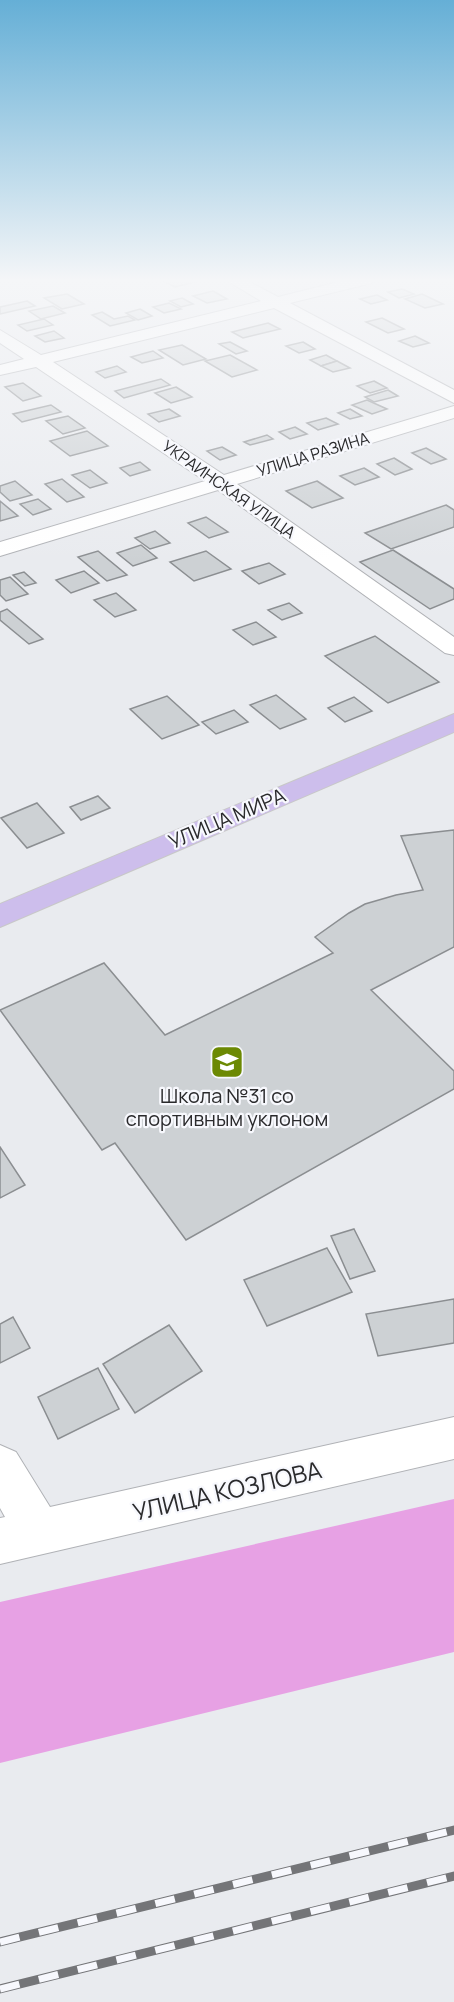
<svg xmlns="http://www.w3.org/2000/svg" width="454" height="2002" font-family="Manrope,sans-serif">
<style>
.forest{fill:#e7a1e4}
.building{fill:#cdd1d4;stroke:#8b8e91;stroke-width:1.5}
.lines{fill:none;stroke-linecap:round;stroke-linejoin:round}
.minor-casing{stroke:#b0b2b6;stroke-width:2}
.major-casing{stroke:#c8c8c8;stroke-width:2}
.minor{fill:#fff;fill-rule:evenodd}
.major{fill:#cdbeec;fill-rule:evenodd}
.rail-casing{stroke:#747578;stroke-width:9}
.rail{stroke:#f7f8fd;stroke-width:7;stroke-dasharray:20;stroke-linecap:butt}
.labels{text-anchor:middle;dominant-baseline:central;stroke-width:4.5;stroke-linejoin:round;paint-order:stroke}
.far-street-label{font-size:16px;fill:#2a2a2c;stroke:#f7f8fd}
.street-label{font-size:20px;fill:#2a2a2c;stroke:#f7f8fd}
.poi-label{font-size:20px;fill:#2a2a2c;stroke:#f7f8fd}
.near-street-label{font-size:24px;fill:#2a2a2c;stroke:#f7f8fd}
</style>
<rect width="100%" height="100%" fill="#e9ebef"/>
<!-- forest -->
<path class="forest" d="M454,1499V1652L0,1763V1602Z"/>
<!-- building -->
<g class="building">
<path d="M191,280L195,282L175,287L163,281Z"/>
<path d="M402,289L414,294L399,298L388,292Z"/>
<path d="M213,291L227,299L207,303L193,296Z"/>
<path d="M67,294L84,304L62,309L44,298Z"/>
<path d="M422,294L443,304L425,308L405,299Z"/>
<path d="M377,295L387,300L371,304L360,299Z"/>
<path d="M182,298L193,304L181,307L170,301Z"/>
<path d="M27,301L35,306L0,314V307Z"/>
<path d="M169,303L181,309L164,313L153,307Z"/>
<path d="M53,306L65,313L41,319L29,311Z"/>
<path d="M140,309L152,316L138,320L126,313Z"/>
<path d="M102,312L114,319L128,316L135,320L110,326L92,315Z"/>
<path d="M382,318L404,329L388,333L366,322Z"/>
<path d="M44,319L53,325L27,331L18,325Z"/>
<path d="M268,323L280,329L243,338L232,332Z"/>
<path d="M54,331L64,338L45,342L35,336Z"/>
<path d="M415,336L429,343L413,347L399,341Z"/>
<path d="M230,342L247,351L236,354L219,344Z"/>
<path d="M303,342L315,349L299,353L286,346Z"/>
<path d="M182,345L206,359L183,365L159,350Z"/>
<path d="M153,351L163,358L142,363L131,357Z"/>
<path d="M230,355L257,370L232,377L205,361Z"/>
<path d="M326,355L337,361L321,366L310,360Z"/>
<path d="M337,361L350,368L333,372L321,366Z"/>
<path d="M117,366L126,372L105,378L96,372Z"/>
<path d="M161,379L170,385L124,398L115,391Z"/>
<path d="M374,381L387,388L370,393L357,386Z"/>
<path d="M23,383L41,396L23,401L5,387Z"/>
<path d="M176,387L192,397L171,403L155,393Z"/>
<path d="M388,390L398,396L374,402L365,397Z"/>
<path d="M367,400L387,409L372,414L352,405Z"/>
<path d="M51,405L61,412L22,422L13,414Z"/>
<path d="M169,409L180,416L159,422L148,414Z"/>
<path d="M350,409L362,416L350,419L338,413Z"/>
<path d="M68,416L85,428L63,434L46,421Z"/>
<path d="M326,418L338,424L318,430L307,423Z"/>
<path d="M295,427L307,434L290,439L279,432Z"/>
<path d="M87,431L108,446L70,456L50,441Z"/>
<path d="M267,435L273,439L250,445L244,442Z"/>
<path d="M222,447L236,455L220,460L207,451Z"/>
<path d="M426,448L446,459L431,464L412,453Z"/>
<path d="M394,458L412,469L395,475L377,464Z"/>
<path d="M140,462L150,470L130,476L120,468Z"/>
<path d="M364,468L379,477L355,485L340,476Z"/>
<path d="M90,470L107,483L90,488L72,475Z"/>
<path d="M62,479L84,497L67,502L45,484Z"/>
<path d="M15,481L32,495L10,501L0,492V486Z"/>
<path d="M317,481L343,498L312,508L286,491Z"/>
<path d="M38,499L51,509L33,515L20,504Z"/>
<path d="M0,501L18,516L0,521Z"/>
<path d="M446,505L454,510V527L391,549L365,533Z"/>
<path d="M206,517L228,532L209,538L188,523Z"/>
<path d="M155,531L170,543L150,549L135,538Z"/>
<path d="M141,545L157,558L133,566L117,553Z"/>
<path d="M393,550L454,589V599L430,609L360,562Z"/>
<path d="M98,551L127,575L107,581L78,557Z"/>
<path d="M206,551L231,569L194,581L170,562Z"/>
<path d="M269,563L285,574L259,584L242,571Z"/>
<path d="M84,571L99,583L71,593L56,580Z"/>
<path d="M24,572L36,583L25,586L13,575Z"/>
<path d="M10,577L28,594L6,601L0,595V580Z"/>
<path d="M116,593L136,610L115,617L94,600Z"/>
<path d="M289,603L302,613L282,620L268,610Z"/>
<path d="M7,609L43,639L29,644L0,620V612Z"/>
<path d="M256,622L276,637L253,645L233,630Z"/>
<path d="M375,636L439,682L388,703L325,656Z"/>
<path d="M276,695L306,719L280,729L250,705Z"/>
<path d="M167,696L199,725L162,739L130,709Z"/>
<path d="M354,697L372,711L345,722L328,708Z"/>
<path d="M234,710L248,722L216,734L202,722Z"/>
<path d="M98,796L110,808L81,820L70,807Z"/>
<path d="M37,803L64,833L27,848L1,818Z"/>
<path d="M454,830V947L371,990L454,1071V1089L186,1240L115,1143L102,1150L0,1010L104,963L165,1035L333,953L315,937L349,913L365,904L396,895L423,890L401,836Z"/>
<path d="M0,1147L25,1185L0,1198Z"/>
<path d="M354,1229L375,1271L350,1279L331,1236Z"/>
<path d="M327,1248L352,1292L267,1326L244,1280Z"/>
<path d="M454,1299V1343L378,1356L366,1314Z"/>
<path d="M13,1317L30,1348L0,1363V1324Z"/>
<path d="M169,1325L202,1371L135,1413L103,1364Z"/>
<path d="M98,1368L119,1409L58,1439L38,1397Z"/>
</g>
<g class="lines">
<!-- minor casing -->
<g class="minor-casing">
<g id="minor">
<path d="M226,280H246L278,297L346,280H374L372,283L290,303L454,390V403L274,308L53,362L224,475L454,406V418L237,484L454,637V655L445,653L218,490L0,556V542L205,481L36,367L0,375V365L24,359L0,343V330L41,355L261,301Z"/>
<path d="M454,1417V1459L0,1564V1518L5,1517L0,1508V1445L16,1452L50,1507Z"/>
</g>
</g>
<!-- major casing -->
<g class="major-casing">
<path id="major" d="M454,714V732L0,927V904Z"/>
</g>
<!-- minor -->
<use href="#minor" class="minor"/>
<!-- major -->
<use href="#major" class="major"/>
<!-- rail casing -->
<g class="rail-casing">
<g id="rail">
<path d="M0,1942L454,1830"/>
<path d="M0,1989L454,1876"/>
</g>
</g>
<!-- rail -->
<use href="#rail" class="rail"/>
</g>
<!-- sky -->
<linearGradient id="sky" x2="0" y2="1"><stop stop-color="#65afd6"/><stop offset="0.5" stop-color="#f5f6f8"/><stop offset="1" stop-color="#f5f6f8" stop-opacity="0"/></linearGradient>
<rect width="454" height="561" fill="url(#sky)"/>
<!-- icons -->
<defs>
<g id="school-square" transform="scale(1.725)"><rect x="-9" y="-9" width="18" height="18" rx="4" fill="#6c8903" stroke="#f7f8fd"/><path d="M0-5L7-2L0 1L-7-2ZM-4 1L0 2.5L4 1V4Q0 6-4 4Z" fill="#fff"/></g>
</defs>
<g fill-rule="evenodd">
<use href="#school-square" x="227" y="1062"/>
</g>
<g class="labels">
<!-- far-street labels -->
<g class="far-street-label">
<text transform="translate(313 454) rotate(-17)">УЛИЦА РАЗИНА</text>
<text transform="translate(229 489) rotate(35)">УКРАИНСКАЯ УЛИЦА</text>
</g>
<!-- street labels -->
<g class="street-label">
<text transform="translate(227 818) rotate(-23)">УЛИЦА МИРА</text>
</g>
<!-- poi labels -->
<g class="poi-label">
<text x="227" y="1095">Школа №31 со<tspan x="227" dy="23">спортивным уклоном</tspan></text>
</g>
<!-- near-street labels -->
<g class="near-street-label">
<text transform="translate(227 1490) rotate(-13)">УЛИЦА КОЗЛОВА</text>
</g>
</g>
</svg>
